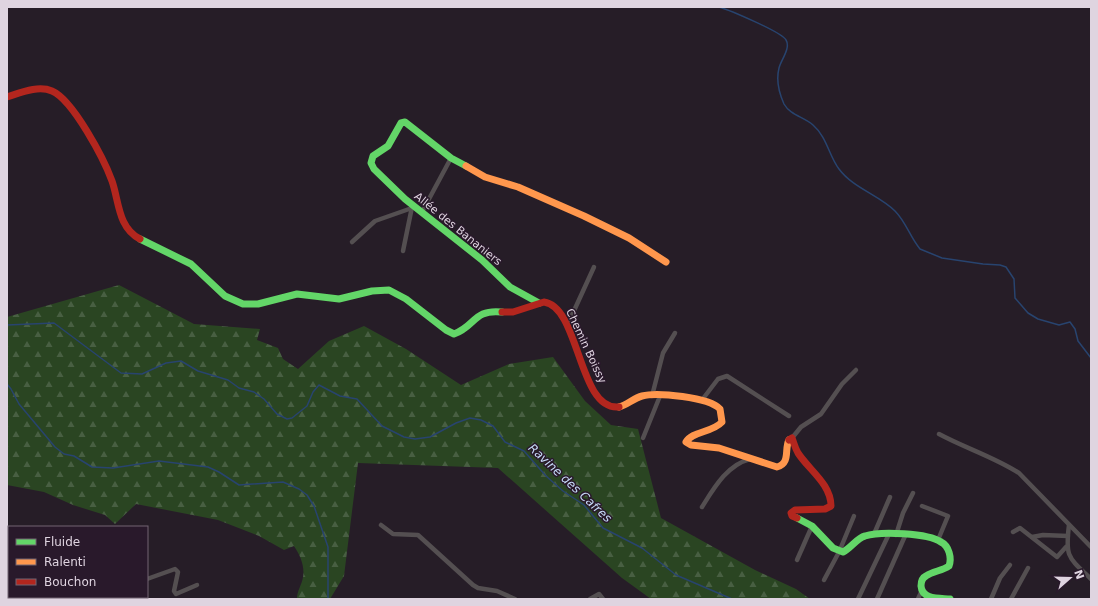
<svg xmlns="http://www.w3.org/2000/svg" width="1098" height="606" font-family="'DejaVu Sans',sans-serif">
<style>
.forest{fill:url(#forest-firs)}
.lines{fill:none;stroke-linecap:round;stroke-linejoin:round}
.stream{stroke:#28446f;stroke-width:1.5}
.street{stroke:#544f51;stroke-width:4.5}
.fast{stroke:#63d668;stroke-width:7}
.slow{stroke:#ff974d;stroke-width:7}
.jam{stroke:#b3261e;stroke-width:7}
.labels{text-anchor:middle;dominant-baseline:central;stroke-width:3;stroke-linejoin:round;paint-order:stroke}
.street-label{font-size:11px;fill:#dfd4e0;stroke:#29192b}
.water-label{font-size:12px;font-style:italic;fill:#c6daf8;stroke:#29192b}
</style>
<defs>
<pattern id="forest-firs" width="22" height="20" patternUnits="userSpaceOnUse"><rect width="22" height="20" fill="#2a4522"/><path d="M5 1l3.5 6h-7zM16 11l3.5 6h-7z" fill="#485f42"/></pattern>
</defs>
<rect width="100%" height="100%" fill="#261d27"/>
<!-- forest -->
<path class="forest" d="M119,285L194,324L260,329L257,340L278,348L283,359L298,369L329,341L364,326L406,349L461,385L509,364L553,357L585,401L611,425L638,429L661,518L755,570L796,589L810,599H651L622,578L498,468L358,463L344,576L330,599H297C297,590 302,585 303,577C305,566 300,555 294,546L284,550L259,536L218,520L136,504L115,524L105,515L73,505L44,492L7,485V317Z"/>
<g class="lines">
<!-- stream -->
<g class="stream">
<path d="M719,7C729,10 782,32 786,40C791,48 781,60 779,68C776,80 779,93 784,104C790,115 804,117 813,125C827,137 829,156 839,169C853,188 879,195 895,211C906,222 910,237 920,249L942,258L983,264L1000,265L1006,267L1014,279L1015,298L1028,313L1038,319L1059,325L1070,322L1075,329L1078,341L1091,358"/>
<path d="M7,325L54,323L121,373L142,374L166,363L181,361L198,371L228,380L239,388L254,392L264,399L277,414L287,419L292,418L307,406L313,392L319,385L340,396L357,399L382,426L404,437L415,439L430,437L456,423L470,418L481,420L493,426L505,442L524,451L546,476L563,491L584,505L603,528L642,548L676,575L732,599"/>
<path d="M7,384L11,389L19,404L55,447L64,454L74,456L92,467L113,468L159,461L208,467L219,472L239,485L283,482L299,489L307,495L314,506L328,547V599"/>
</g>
<!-- street -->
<g class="street">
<path d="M422,212L451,158"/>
<path d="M352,242L375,221L412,208"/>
<path d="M403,251L412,207"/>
<path d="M567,326L594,267"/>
<path d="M652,396L663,353L675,333"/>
<path d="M702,400L718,379L727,376L789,416"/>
<path d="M939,434C965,448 994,457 1019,473L1091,547"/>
<path d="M643,438L660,396"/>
<path d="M792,438L801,427L821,414L842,384L856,370"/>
<path d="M922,506L948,516L938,540"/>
<path d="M702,507C714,488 727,465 750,459"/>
<path d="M381,525L393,534L418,535L473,585L478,588L497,591L515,599"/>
<path d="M1069,525C1065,557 1068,557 1091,579"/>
<path d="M1013,532L1020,528L1057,557L1066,547"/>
<path d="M874,534L890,497"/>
<path d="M896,535L903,513L913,493"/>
<path d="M1032,537L1043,535L1068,536"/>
<path d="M797,560L812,526"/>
<path d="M147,579L175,569L178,572L174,591L176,594L197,585"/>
<path d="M824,580L839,552L854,516"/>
<path d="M590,599L599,594L603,599"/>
<path d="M858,599L889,534"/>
<path d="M877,599L905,536"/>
<path d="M918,599L922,590"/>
<path d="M991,599L1000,578L1010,565"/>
<path d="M1011,599L1028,568"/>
</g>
<!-- fast -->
<g class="fast">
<path d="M466,166L451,158L405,122L401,123L388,146L373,156L371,163L374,169L405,199L482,260L510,287L539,303"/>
<path d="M140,239L191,264L225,296L243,304H258L297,294L339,299L372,291L389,290L406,299L446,330L454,334C476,326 473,309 502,312"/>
<path d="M797,518L812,526L833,548L843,552C851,548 857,538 865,536C880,531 928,533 941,542C949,546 952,558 949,566C942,571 933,571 926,576C922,578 921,582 921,586C922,600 940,598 950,599"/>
</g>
<!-- slow -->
<g class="slow">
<path d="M466,166L485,177L518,187L584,216L629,238L666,262"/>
<path d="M619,407C627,405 634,398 642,396C657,392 709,397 720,409L722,422C712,433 692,431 686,442L691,445L719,448L777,467C791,463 784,449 789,440"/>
</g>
<!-- jam -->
<g class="jam">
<path d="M7,97C20,93 38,85 52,91C73,100 104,159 112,181C119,201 118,228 140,239"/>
<path d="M502,312H513L544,302C580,307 578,411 619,407"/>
<path d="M789,440L792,438C794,443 795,448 798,453C809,470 831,484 831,506L825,509L795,510L791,513L792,516L797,518"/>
<path d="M7,580L9,579"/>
<path d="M11,599L12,597"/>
</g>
</g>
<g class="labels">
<!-- street labels -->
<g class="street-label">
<text transform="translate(458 229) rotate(39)">Allée des Bananiers</text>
<text transform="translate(586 346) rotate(65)">Chemin Boissy</text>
</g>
<!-- water labels -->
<g class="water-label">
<text transform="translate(570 483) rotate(43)">Ravine des Cafres</text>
</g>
</g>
<!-- border -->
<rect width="1098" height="606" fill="none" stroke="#dfd4e0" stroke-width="16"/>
<!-- legend -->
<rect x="8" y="526" width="140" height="72" fill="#29192b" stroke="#726473"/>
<rect x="16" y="539" width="20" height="6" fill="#63d668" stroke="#726473"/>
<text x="44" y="546" font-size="12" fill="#dfd4e0">Fluide</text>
<rect x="16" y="559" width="20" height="6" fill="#ff974d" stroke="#726473"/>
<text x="44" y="566" font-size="12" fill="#dfd4e0">Ralenti</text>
<rect x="16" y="579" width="20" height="6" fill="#b3261e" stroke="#726473"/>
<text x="44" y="586" font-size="12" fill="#dfd4e0">Bouchon</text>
<!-- north arrow -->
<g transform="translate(1070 578) rotate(70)" stroke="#29192b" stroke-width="3" paint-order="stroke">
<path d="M0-3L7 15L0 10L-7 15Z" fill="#dfd4e0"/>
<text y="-6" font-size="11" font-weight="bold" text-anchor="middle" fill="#dfd4e0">N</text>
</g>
</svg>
